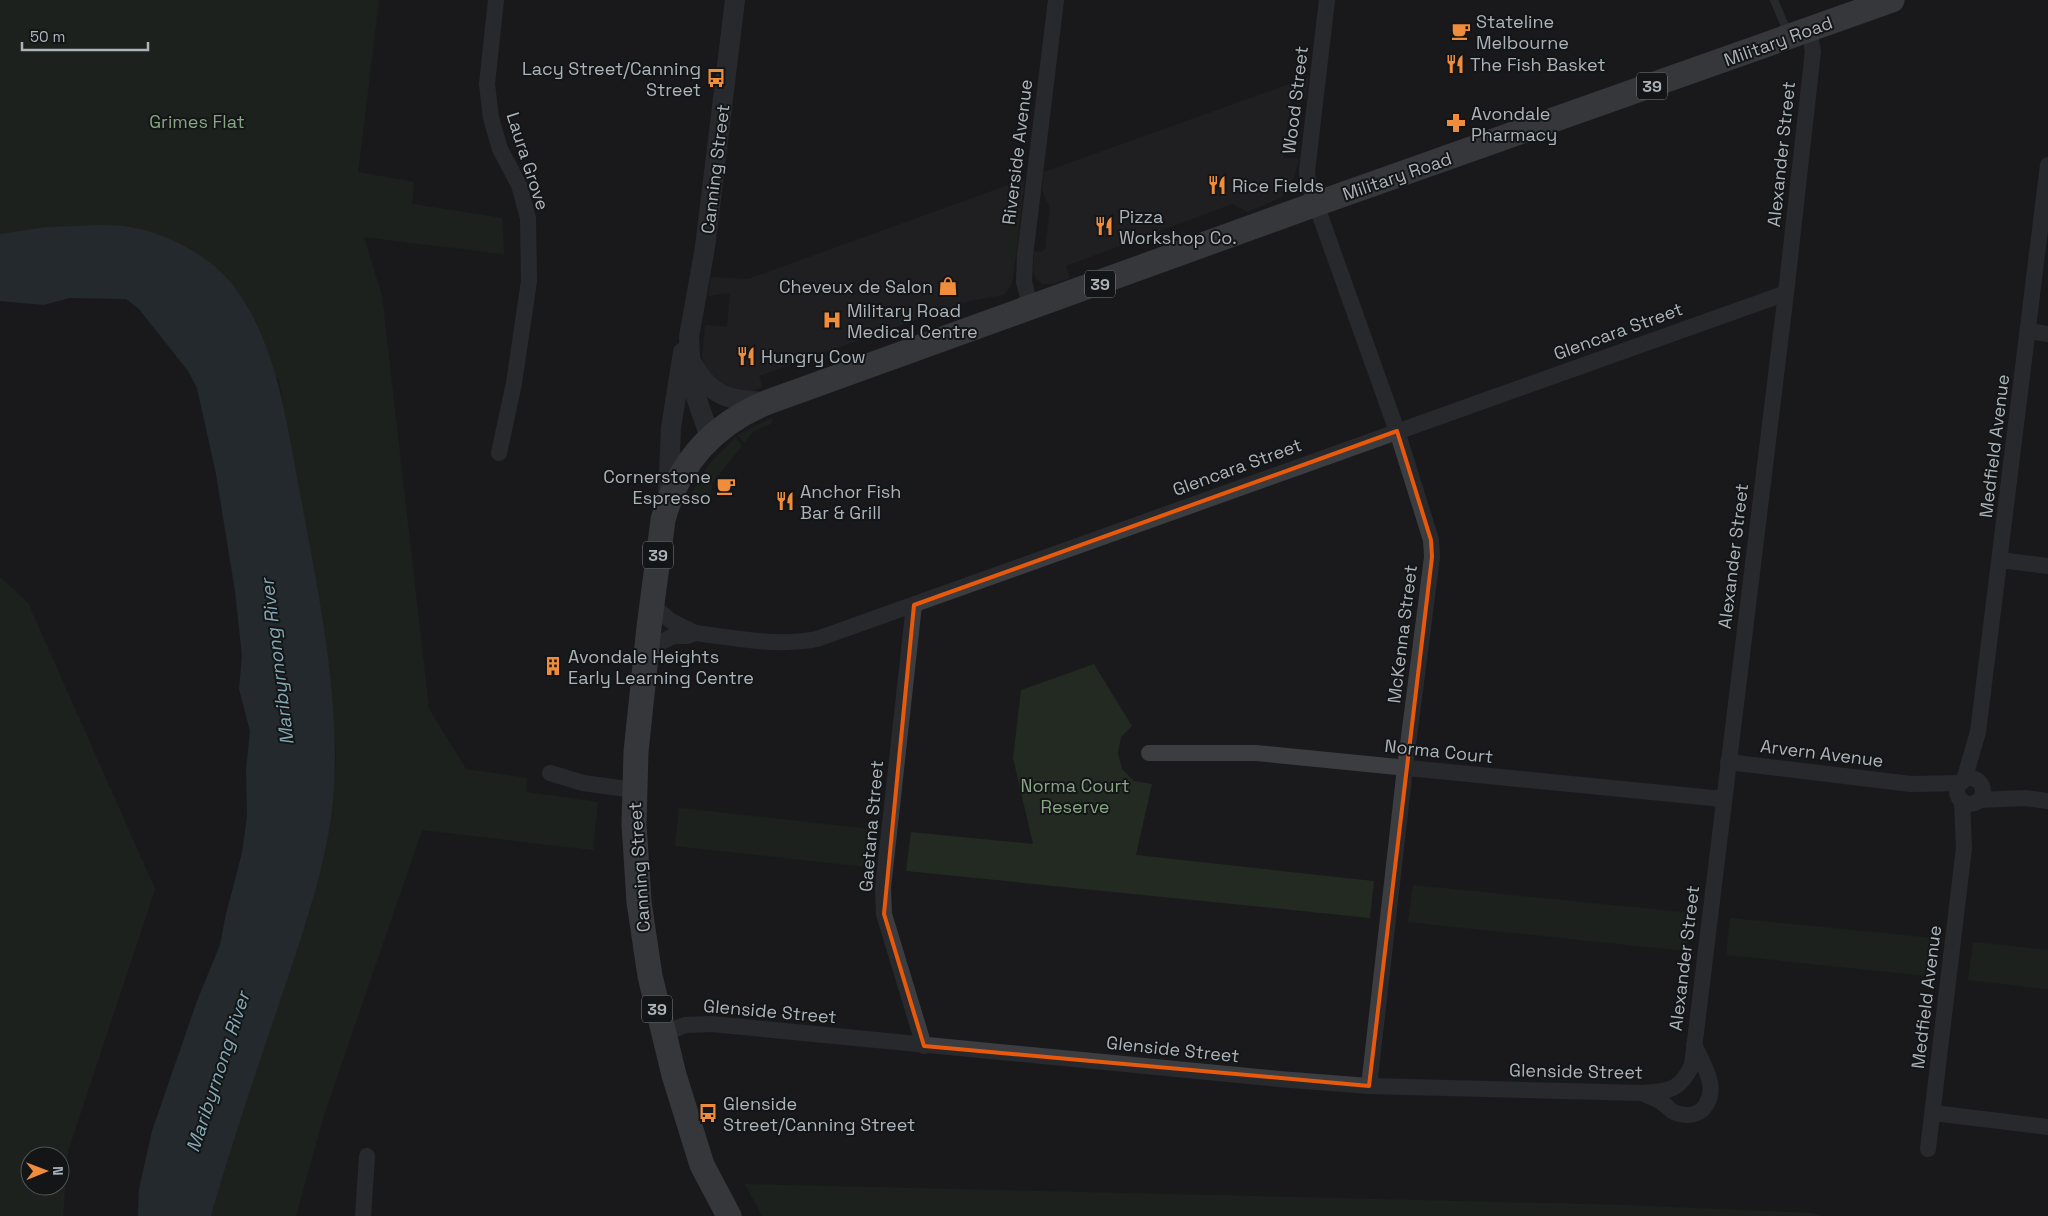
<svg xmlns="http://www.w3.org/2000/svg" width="2048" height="1216" font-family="'Space Grotesk',sans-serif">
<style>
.built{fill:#262629}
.green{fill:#222a21;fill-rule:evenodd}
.water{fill:#2f3c40}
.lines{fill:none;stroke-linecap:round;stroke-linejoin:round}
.service{stroke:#3b3d41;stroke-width:8}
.minor{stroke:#3b3d41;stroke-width:16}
.tertiary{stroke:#3b3d41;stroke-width:20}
.primary{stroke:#575b60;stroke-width:25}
.marked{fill:none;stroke:#e8590c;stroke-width:4;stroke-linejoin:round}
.labels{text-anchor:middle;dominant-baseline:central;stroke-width:4;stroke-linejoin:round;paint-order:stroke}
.shield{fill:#141517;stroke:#7e848a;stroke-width:1}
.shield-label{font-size:16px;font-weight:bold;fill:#acb4bb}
.poi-label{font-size:18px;fill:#acb4bb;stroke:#141517;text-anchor:start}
.street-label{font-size:18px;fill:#acb4bb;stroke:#141517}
.park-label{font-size:18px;fill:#89a684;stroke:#141517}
.water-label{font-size:19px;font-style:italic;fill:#84a9b5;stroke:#141517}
</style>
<rect width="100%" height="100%" fill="#1a1a1c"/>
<!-- built -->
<g class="built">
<path d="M1309,77L1306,99L1291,98L1283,157L1299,159L1294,177L1282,197L1248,212L1232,204L1066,266L1070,278L1053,284H1042L1036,279L1033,271L1034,251L1041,252L1045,249L1050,208L1042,190L1044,172Z"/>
<path d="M1025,179L1013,278L1011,286L1004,295L969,301L759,376L763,387L751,391L723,389L704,366L702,356L705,325L727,327L730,293L708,296L711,277L748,279Z"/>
</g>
<!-- green -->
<g class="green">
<path d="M0,0H379L358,172L414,182L412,204L502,218L504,254L364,237L382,296L429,709L466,769L527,778L526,792L598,802L593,850L422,830L324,1115L296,1216H211L230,1149L310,911L329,830L336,757L330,682L279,380L135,227C89,224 45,227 0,234Z"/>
<path d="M1013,195L1022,198L1016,257L1005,256Z"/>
<path d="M773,417L771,424L755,430L744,443L738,435Z"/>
<path d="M736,437L742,446L712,483L710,500L689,498L709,464Z"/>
<path d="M0,577L28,603L155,889L68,1151L63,1216H0ZM30,1156H60V1186H30Z"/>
<path d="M1094,664L1132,726L1121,737L1118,753L1122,769L1134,781L1152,784L1136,855L1374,881L1370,918L906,871L911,832L1033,844L1013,758L1021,690Z"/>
<path d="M679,808L871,829L866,867L675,846Z"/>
<path d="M1413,885L1691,913L1686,951L1408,922Z"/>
<path d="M1730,918L1933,938L1928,976L1726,955Z"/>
<path d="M1973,942L2048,950V989L1968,980Z"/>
<path d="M745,1184L1624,1205L1812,1213L1822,1216H762Z"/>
</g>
<!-- water -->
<path class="water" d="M102,225C113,226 125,225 135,228C173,236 216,259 238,292C280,353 287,428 301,499C320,602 347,726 329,831C319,886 301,939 283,992C258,1067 232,1141 211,1216H138L139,1189L152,1131L197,1001L220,945L226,914L242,853L247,816L246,770L250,731L239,689L242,656L235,591L216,474L197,388L188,371L139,309L126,299L69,298L44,305L0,301V234L46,227Z"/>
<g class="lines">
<!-- service -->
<path class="service" d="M1774,0L1788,33"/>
<!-- minor -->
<g class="minor">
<path d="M496,0L487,84L491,118L500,149L519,185L528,218L529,281L514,383L499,453"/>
<path d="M1327,0L1307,171L1308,182L1397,431L1431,540L1432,557L1405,768L1369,1086"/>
<path d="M1031,309L1024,282L1025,256L1056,0"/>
<path d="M2029,331L2048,334"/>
<path d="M2000,560L2048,566"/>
<path d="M652,605L671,621L695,633"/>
<path d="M914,605L883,888L884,914L924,1046"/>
<path d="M646,650L673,636H687L695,633C736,638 777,647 817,639L1786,293"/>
<path d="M1149,753H1256L1723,799"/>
<path d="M1728,762L1911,784L1961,783"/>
<path d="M550,773L583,783L634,790"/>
<circle cx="1970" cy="791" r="13"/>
<path d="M1964,780L1978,732L2048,165"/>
<path d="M1980,800L2025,798L2048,801"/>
<path d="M663,1034L685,1025L712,1024L1279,1079L1369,1086L1643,1093C1669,1091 1680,1091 1692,1065L1786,293L1813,51L1809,30"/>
<path d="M1643,1093C1649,1097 1658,1099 1664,1104C1668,1107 1671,1112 1676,1113C1684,1116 1695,1116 1702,1110C1721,1090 1704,1066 1694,1045"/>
<path d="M1933,1113L2048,1127"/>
<path d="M1928,1149L1964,848L1962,801"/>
<path d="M363,1216L367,1156"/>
</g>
<!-- tertiary -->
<g class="tertiary">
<path d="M693,365C713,399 731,400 768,402"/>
<path d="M710,437L696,397L691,372L689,337L705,247L735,0"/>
<path d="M668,497L671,428L683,352"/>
</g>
<!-- primary -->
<path class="primary" d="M729,1216L702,1165L674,1075L650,976L639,902L634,824L636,752L649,627L663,520C678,463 714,424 768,402L1316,204L1892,0"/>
</g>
<!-- marked area -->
<path d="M0 0H2048V1216H0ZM1397,431L1431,540L1432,557L1369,1086L924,1046L884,914L914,605Z" fill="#1a1a1c" fill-opacity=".55" fill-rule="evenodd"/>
<path class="marked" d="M1397,431L1431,540L1432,557L1369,1086L924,1046L884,914L914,605Z"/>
<!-- icons -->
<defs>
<g id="cafe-bare" transform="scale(1.5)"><path d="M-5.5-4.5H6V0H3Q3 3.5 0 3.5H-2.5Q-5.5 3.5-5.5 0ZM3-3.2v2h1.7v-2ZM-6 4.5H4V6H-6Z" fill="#f08d3d" stroke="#141517" stroke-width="2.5" paint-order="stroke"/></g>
<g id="restaurant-bare" transform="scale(1.5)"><path d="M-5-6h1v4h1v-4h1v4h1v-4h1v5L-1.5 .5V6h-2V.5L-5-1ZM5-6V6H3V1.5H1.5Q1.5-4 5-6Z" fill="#f08d3d" stroke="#141517" stroke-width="2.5" paint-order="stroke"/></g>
<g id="bus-bare" transform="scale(1.5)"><path d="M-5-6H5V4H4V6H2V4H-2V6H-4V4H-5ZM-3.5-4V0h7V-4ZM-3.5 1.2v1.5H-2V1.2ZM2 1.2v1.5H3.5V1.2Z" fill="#f08d3d" stroke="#141517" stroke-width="2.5" paint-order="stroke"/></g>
<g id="pharmacy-bare" transform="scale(1.5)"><path d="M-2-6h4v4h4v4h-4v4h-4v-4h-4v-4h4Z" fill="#f08d3d" stroke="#141517" stroke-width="2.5" paint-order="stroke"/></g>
<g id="shop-bare" transform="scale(1.5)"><path d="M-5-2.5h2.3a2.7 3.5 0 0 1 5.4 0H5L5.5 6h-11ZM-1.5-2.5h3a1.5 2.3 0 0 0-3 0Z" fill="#f08d3d" stroke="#141517" stroke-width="2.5" paint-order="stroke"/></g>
<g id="hospital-bare" transform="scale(1.5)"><path d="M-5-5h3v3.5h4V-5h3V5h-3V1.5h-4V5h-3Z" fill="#f08d3d" stroke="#141517" stroke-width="2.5" paint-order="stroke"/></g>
<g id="building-bare" transform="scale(1.5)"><path d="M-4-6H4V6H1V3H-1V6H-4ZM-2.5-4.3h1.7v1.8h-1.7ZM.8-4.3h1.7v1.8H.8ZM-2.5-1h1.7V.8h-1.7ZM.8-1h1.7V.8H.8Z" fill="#f08d3d" stroke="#141517" stroke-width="2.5" paint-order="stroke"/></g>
</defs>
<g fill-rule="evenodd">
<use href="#cafe-bare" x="1461" y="31"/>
<use href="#restaurant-bare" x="1455" y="64"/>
<use href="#bus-bare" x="716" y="78"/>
<use href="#pharmacy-bare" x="1456" y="123"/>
<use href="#restaurant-bare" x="1217" y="185"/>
<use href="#restaurant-bare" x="1104" y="226"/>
<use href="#shop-bare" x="948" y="286"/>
<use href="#hospital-bare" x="832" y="320"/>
<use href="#restaurant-bare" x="746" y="356"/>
<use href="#cafe-bare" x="726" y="486"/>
<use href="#restaurant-bare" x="785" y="501"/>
<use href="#building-bare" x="553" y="666"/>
<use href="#bus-bare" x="708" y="1113"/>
</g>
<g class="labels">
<!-- shield labels -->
<g class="shield">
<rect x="1637" y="72.5" width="30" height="27" rx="4"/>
<rect x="1085" y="270.5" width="30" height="27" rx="4"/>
<rect x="643" y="541.5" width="30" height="27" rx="4"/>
<rect x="642" y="995.5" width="30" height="27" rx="4"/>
</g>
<g class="shield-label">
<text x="1652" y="86">39</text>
<text x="1100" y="284">39</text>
<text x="658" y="555">39</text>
<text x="657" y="1009">39</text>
</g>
<!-- poi labels -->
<g class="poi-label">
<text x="1476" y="21">Stateline<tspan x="1476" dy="21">Melbourne</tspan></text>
<text x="1470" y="64">The Fish Basket</text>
<text x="701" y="68" text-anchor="end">Lacy Street/Canning<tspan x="701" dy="21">Street</tspan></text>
<text x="1471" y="113">Avondale<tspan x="1471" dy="21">Pharmacy</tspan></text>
<text x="1232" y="185">Rice Fields</text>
<text x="1119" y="216">Pizza<tspan x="1119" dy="21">Workshop Co.</tspan></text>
<text x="933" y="286" text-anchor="end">Cheveux de Salon</text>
<text x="847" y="310">Military Road<tspan x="847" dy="21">Medical Centre</tspan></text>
<text x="761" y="356">Hungry Cow</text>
<text x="711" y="476" text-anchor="end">Cornerstone<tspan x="711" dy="21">Espresso</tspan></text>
<text x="800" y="491">Anchor Fish<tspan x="800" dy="21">Bar &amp; Grill</tspan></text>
<text x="568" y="656">Avondale Heights<tspan x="568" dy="21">Early Learning Centre</tspan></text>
<text x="723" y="1103">Glenside<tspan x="723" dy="21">Street/Canning Street</tspan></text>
</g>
<!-- street labels -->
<g class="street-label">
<text transform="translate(1778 41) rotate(-20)">Military Road</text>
<text transform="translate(1295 100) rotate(-83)">Wood Street</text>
<text transform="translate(1017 152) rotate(-83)">Riverside Avenue</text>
<text transform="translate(1781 154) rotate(-84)">Alexander Street</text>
<text transform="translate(528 161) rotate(72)">Laura Grove</text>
<text transform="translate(715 169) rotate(-83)">Canning Street</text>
<text transform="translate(1397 176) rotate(-19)">Military Road</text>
<text transform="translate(1618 331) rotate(-20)">Glencara Street</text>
<text transform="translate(1994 446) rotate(-83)">Medfield Avenue</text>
<text transform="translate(1237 467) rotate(-20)">Glencara Street</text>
<text transform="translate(1733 556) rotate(-83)">Alexander Street</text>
<text transform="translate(1402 634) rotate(-83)">McKenna Street</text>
<text transform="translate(1439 751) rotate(6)">Norma Court</text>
<text transform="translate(1822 753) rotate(7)">Arvern Avenue</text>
<text transform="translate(871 826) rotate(-85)">Gaetana Street</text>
<text transform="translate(639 867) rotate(-94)">Canning Street</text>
<text transform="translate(1684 958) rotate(-83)">Alexander Street</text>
<text transform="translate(1926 997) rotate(-83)">Medfield Avenue</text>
<text transform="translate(770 1011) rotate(5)">Glenside Street</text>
<text transform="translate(1173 1049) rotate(6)">Glenside Street</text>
<text transform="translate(1576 1071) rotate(1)">Glenside Street</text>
</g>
<!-- park labels -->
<g class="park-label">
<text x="197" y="121">Grimes Flat</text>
<text x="1075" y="785">Norma Court<tspan x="1075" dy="21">Reserve</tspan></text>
</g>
<!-- water labels -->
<g class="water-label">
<text transform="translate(277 662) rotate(-97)">Maribyrnong River</text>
<text transform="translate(218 1072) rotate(-72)">Maribyrnong River</text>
</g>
</g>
<!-- north arrow -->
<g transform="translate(45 1171) rotate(89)"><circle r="24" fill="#141517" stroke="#515559"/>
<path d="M0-4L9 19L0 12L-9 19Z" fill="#f08d3d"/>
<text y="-8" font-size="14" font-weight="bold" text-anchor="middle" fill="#acb4bb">N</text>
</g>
<!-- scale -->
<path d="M22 42v8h126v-8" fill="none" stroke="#acb4bb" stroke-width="2.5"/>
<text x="30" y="42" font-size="15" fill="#acb4bb" stroke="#141517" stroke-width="4" paint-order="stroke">50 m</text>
</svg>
